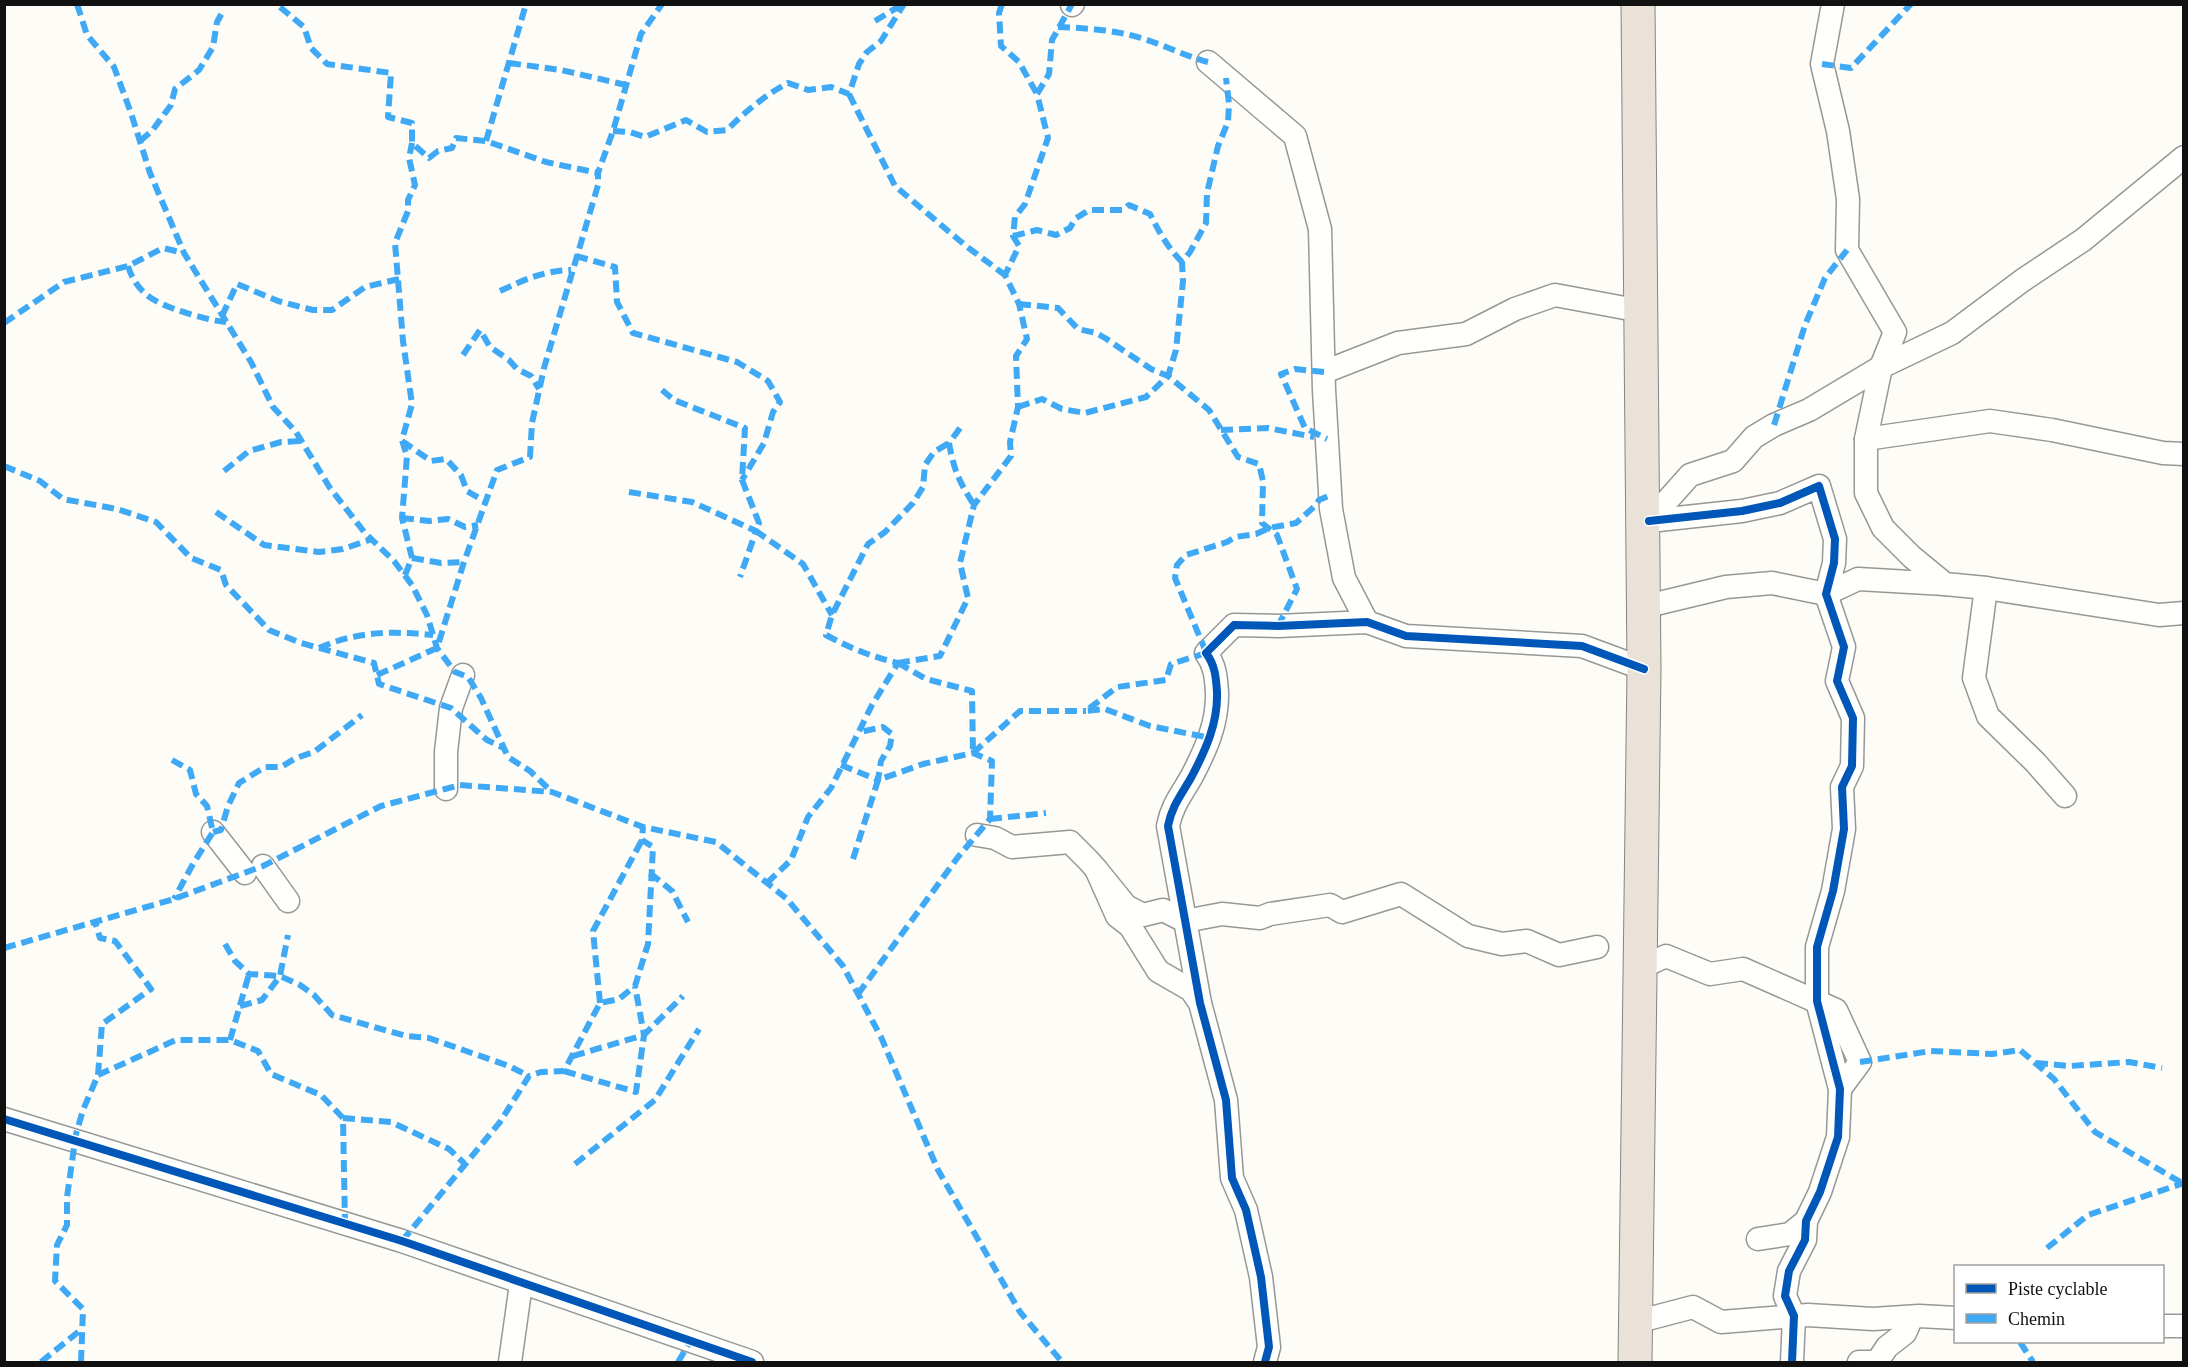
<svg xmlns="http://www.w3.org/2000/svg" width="2188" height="1367" font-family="'Times New Roman',serif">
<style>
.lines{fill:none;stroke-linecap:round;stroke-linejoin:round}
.minor-casing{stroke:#979795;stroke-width:25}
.highway-casing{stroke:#858482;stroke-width:35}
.minor{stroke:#fffffe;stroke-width:22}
.highway{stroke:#eae1d8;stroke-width:33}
.quiet{stroke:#3fa9f5;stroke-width:6;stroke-dasharray:12 6;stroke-linecap:butt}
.cycleway-casing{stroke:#fff;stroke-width:11}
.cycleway{stroke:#0057b8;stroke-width:8}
</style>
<rect width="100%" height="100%" fill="#fdfcf7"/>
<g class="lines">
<!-- minor casing -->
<g class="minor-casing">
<g id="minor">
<path d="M1833,4L1822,64L1838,131L1848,199L1847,250L1895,332L1881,367L1866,439V493L1883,528L1912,557L1945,584L1986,588L1974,678L1988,716L2035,762L2065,796"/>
<path d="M1072,5L1073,4"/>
<path d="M1208,62L1295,136L1320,229L1324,390L1331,509L1344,578L1367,622"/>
<path d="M1324,372L1398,343L1466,334L1515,309L1555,295L1641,311"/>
<path d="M1866,439L1990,421L2052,430L2163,453L2184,454"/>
<path d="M1649,521L1742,511L1780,503L1819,486L1835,539L1834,563L1826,594L1844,647L1837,681L1853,718L1852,766L1842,787L1844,829L1833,891L1817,947V1001L1840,1089L1838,1137L1820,1192L1806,1221L1805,1240L1789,1271L1785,1296L1794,1316L1792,1362"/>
<path d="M1648,527L1649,521L1690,475L1733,461L1754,437L1774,425L1809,410L1881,367L1952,333L2023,280L2083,240L2184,157"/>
<path d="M1986,588L2159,615L2184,613"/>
<path d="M1643,607L1726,587L1772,583L1826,594L1858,579L1945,584"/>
<path d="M446,789V752L451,708L463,675"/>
<path d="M213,832L245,873"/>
<path d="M977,835L995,838L1012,847L1070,842L1088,860L1096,869L1117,916L1130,926L1158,971L1191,990L1200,1003"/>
<path d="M263,866L288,901"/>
<path d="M1096,869L1126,906L1143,915L1163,910L1185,921L1222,914L1260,918L1270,914L1330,905L1342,912L1401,894L1468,936L1502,944L1527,941L1559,955L1597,947"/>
<path d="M1640,968L1666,956L1710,974L1743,969L1836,1010L1860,1062L1840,1089"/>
<path d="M4,1119L402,1241L752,1362"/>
<path d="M1758,1239L1790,1234L1806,1221"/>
<path d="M1636,1322L1693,1307L1721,1322L1808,1315L1873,1319L1919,1316L1956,1318"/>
<path d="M2162,1326H2184"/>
<path d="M510,1362L521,1284"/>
<path d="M1265,1362L1269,1347L1261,1277L1246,1210L1232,1178L1226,1100L1200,1003L1168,826C1172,805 1182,794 1192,776C1206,749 1218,723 1217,692C1216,677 1215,665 1206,653L1234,625L1278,626L1367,622L1406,636L1582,646L1644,669"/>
<path d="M1859,1362H1877L1887,1347L1905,1333L1912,1317"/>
</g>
</g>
<!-- highway casing -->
<g class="highway-casing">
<path id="highway" d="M1635,1362L1644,669L1638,4"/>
</g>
<!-- minor -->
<use href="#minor" class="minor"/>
<!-- highway -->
<use href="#highway" class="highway"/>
<!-- quiet -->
<g class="quiet">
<path d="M77,4L87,35L114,67L131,113L150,173L184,253L251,362L273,407L296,432L330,488L365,533L394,561L412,585L427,615L437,648L455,672L468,677L481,698L508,757L530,771L552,792"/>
<path d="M1002,4L999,13L1001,46L1019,62L1037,94"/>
<path d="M280,7L304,27L311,48L327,64L391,73L388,117L412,123V143L429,158L438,151L452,148L456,138L486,141L546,162L598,173"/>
<path d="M875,21L903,4"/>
<path d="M1058,27C1086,28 1115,30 1141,38C1164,45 1185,56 1208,62"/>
<path d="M509,63L561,70L626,85"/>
<path d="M1822,64L1851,68L1911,4"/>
<path d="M849,94L895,186L966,246L1005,275"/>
<path d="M613,131L630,132L645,137L686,120L707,132L727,130C745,112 765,95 788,83L808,90L831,87L849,94L859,64L867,52L881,41L904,4"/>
<path d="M140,141L152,131L171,105L175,89L199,70L213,47L217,22L222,13"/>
<path d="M486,141L526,4"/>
<path d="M1013,236L1037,230L1056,235L1070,228L1075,219L1089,210H1123L1129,205L1150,214C1159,232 1168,248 1182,262"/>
<path d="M576,256L615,267L617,302L633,333L737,362L768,381L780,402L773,412L764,443L742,480"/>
<path d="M128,266C138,299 164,306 193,315C204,318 215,321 226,322"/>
<path d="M500,291C526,279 543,271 571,270"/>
<path d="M1019,304L1058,308L1078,329L1096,333L1105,338L1151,369L1168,376L1209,410L1238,457L1259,464L1263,481L1262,523L1277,535L1297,589L1278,626"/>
<path d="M222,316L237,284L278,301L313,310H332L365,287L399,279"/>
<path d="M4,323L64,282L128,266L163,248L184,253"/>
<path d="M463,355L480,330L490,347L509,360L517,369L531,376L539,389"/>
<path d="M1324,372L1295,369L1281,374L1305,428L1327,439"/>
<path d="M662,390L674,400L745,428L742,480L759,523L756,531L803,564L832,615"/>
<path d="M1018,407L1042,399L1062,409L1085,413L1146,397L1168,376L1176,350L1183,281L1182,262L1190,252L1206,223L1207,193L1218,146L1228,122L1229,104L1226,78"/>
<path d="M1774,425L1805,325L1825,278L1847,250"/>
<path d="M960,428L949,443C954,471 959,481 974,505"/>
<path d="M1221,430L1268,428L1314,437"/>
<path d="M402,441L431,461L446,459L461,475L467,491L486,502"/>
<path d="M4,466L40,481L63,499L117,509L156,522L191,558L221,570L226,585L269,630L301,643L374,663L379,684L451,708L487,740L504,748"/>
<path d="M224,471L249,451L281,442L302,441"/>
<path d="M629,492L692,502L756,531L740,577"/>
<path d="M216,512L264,545L319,552L343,549L372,539"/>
<path d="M402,518L429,521L448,519L465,527L478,525"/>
<path d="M412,558L441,563L464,562"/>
<path d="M405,575L412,558L402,518L407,456L402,440L412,404L403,341L395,243L408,211V200L415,185L409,158L412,143"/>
<path d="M319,648C357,631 392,631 433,635"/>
<path d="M1206,652L1175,578L1177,565L1186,555L1227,542L1235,537L1256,534L1269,528L1296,523L1316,505L1319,500L1331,495"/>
<path d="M1206,653L1171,664L1166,680L1117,687L1086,711L1105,709L1150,726L1211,738"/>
<path d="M898,663L940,656L968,598L960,563L974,505L1011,456L1010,442L1018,407L1016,356L1027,339L1019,304L1005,275L1019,246L1013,236L1015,217L1025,204L1048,138L1037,94L1049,74L1052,40L1072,4"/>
<path d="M898,663L926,679L972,691L973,753"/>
<path d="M377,675L437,648L464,562L497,470L530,457L532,423L544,368L598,185V173L613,131L641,34L662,4"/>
<path d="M973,753L1020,711H1086"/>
<path d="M172,760L190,770L196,794L207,806L213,832L193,864L174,899"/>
<path d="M841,765L878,780L881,761L890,746L892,734L883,727L860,732"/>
<path d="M990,819L1046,813"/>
<path d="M213,832L221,830L228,806L239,783L265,767H281L296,758L314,752L362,715"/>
<path d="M853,859L878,780L923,764L973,753L992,761L990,819L958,857L858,994"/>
<path d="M650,873L672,891L688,922"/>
<path d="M767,883L791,860L808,817L831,788L872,705L898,663C872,657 850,648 826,635L832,615L868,544L885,532L913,503L923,487L925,465L934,452L949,443"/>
<path d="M225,944L235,961L249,974L280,976L300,985L314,995L332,1015L406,1036L429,1038L509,1066L529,1076"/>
<path d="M4,948L174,899L263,866L381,806L460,785L552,792L643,827L716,842L787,899L843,966L881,1037L938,1170L1020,1312L1062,1362"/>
<path d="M600,1003L593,931L642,840"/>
<path d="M240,1006L262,1000L280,976L288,935"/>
<path d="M230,1040L249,974"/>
<path d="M573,1056L644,1035L683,996"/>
<path d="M1860,1062L1931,1051L1992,1054L2020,1050L2054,1079L2095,1132L2182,1183"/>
<path d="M2036,1063L2070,1066L2129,1062L2162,1068"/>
<path d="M564,1071L636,1092L644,1035L635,986"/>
<path d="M98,1075L176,1040H230L258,1051L271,1074L321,1095L343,1118L345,1223"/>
<path d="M343,1118L391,1122L449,1149L464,1163"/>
<path d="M575,1164L655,1100L699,1029"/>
<path d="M402,1241L500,1122L529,1076L541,1072L564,1071L600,1003L619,999L635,986L648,944L653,847L642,840L643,827"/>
<path d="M2047,1248L2088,1215L2184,1183"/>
<path d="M2020,1342L2033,1362"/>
<path d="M41,1362L83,1328"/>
<path d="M81,1362L83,1309L55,1281L57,1245L67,1225V1197L76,1134L83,1110L98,1075L102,1024L151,989L115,941L100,938L95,922"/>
<path d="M678,1362L690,1342"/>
</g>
<!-- cycleway casing -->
<g class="cycleway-casing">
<g id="cycleway">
<path d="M1649,521L1742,511L1780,503L1819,486L1835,539L1834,563L1826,594L1844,647L1837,681L1853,718L1852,766L1842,787L1844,829L1833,891L1817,947V1001L1840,1089L1838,1137L1820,1192L1806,1221L1805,1240L1789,1271L1785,1296L1794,1316L1792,1362"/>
<path d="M4,1119L402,1241L752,1362"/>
<path d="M1265,1362L1269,1347L1261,1277L1246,1210L1232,1178L1226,1100L1200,1003L1168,826C1172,805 1182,794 1192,776C1206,749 1218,723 1217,692C1216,677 1215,665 1206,653L1234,625L1278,626L1367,622L1406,636L1582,646L1644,669"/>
</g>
</g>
<!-- cycleway -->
<use href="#cycleway" class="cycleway"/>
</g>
<!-- border -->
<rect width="2188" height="1367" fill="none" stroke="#111111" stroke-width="12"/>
<!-- legend -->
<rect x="1954" y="1265" width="210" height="78" fill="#ffffff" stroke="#a0a0a0" stroke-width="1.5"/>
<rect x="1966" y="1284" width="30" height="9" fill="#0057b8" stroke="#a0a0a0" stroke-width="1.5"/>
<text x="2008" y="1295" font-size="18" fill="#111111">Piste cyclable</text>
<rect x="1966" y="1314" width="30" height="9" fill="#3fa9f5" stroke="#a0a0a0" stroke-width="1.5"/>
<text x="2008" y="1325" font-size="18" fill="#111111">Chemin</text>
</svg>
